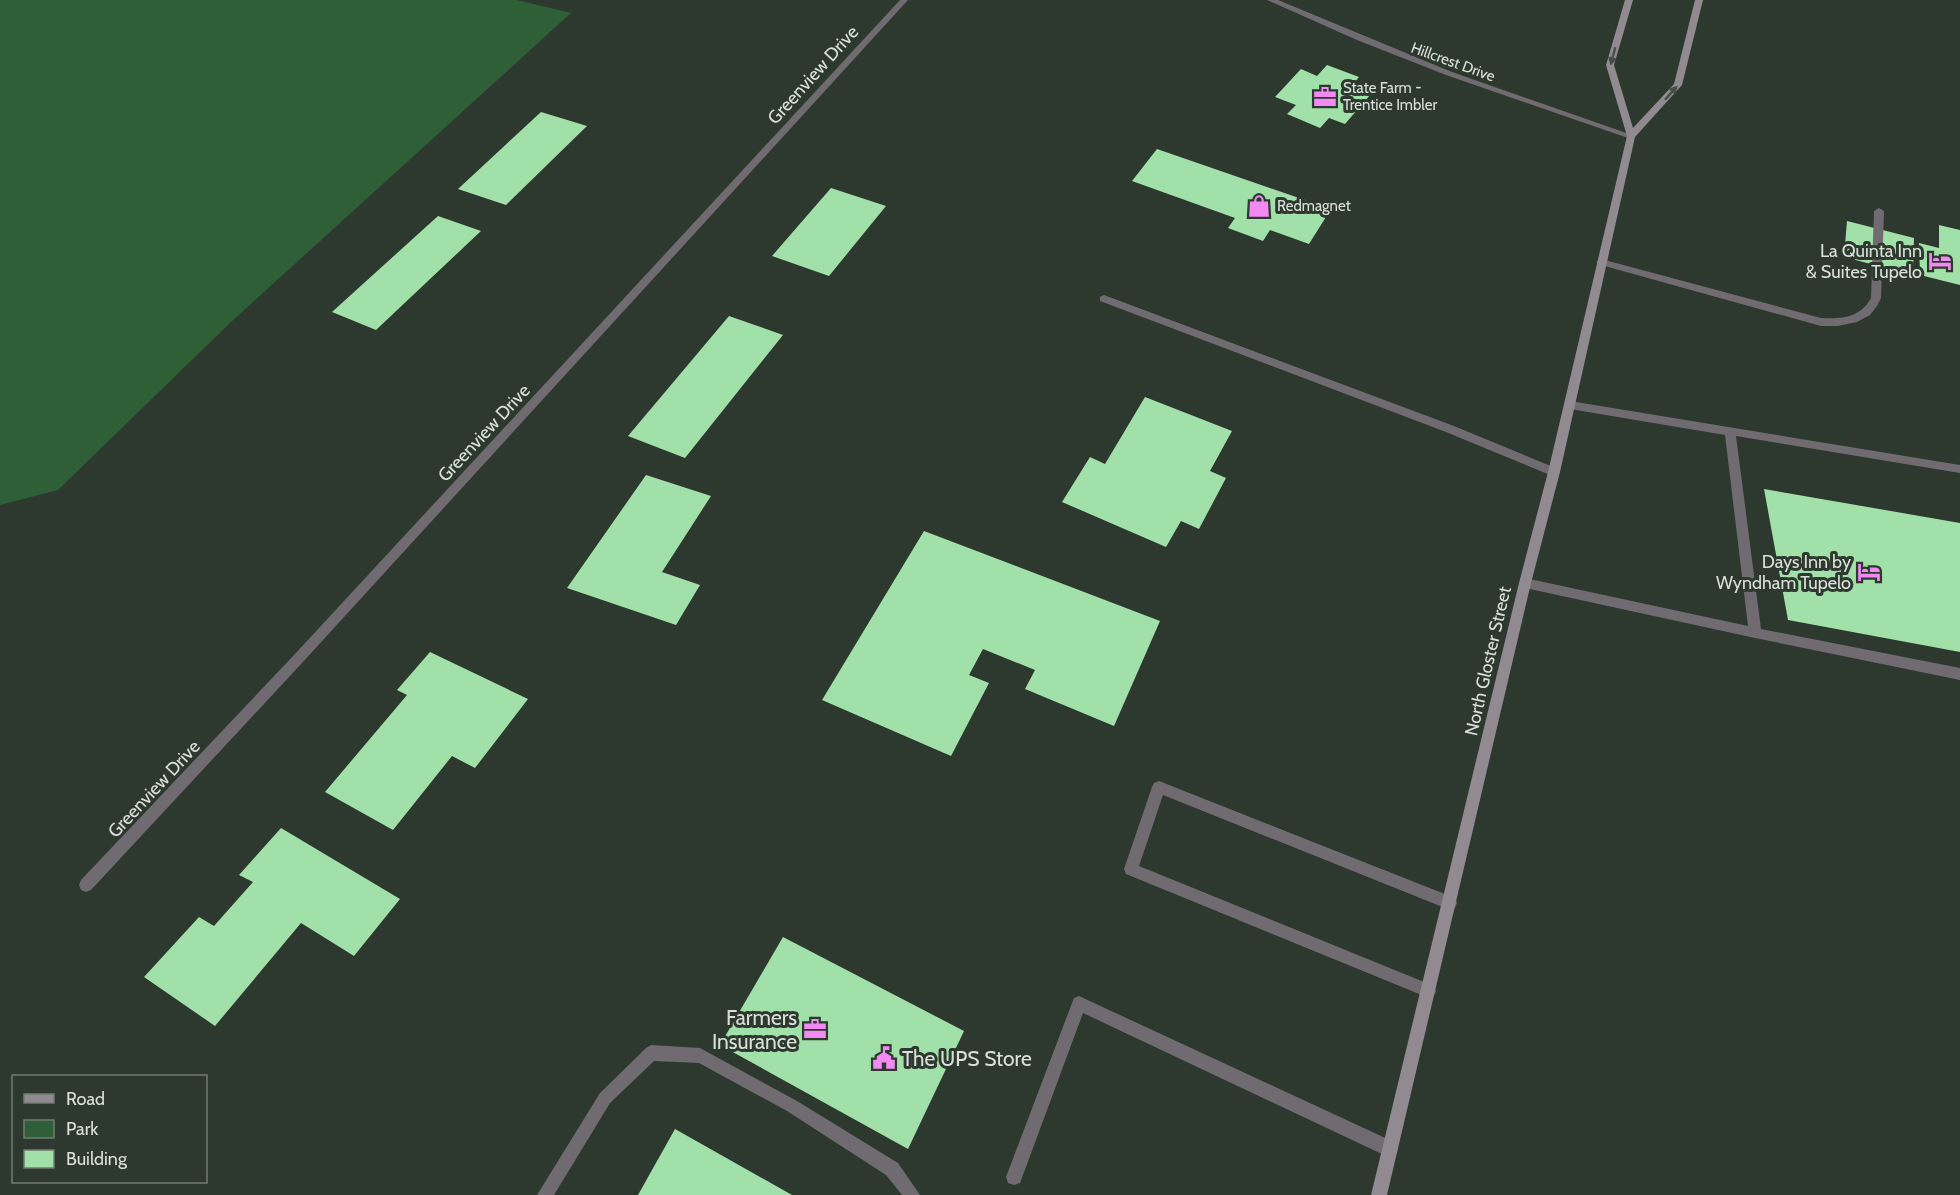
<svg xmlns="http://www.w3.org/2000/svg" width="1960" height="1195" font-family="Cabin,sans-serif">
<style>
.green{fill:#2f5f37}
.building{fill:#a1e0a9}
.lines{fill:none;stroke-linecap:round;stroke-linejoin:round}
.service{fill:#706b70;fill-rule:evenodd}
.minor{fill:#706b70;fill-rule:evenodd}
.secondary{fill:#928a91;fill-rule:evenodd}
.oneway{fill:#464c47}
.labels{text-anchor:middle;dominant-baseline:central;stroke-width:6;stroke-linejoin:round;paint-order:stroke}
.far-street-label{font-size:15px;fill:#d9e0da;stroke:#2d382e}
.far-poi-label{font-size:15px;fill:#d9e0da;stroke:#2d382e;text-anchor:start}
.street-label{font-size:18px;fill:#d9e0da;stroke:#2d382e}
.poi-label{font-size:18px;fill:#d9e0da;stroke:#2d382e;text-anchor:end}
.near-poi-label{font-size:21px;fill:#d9e0da;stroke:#2d382e;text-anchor:end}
</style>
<rect width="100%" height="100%" fill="#2d382e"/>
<!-- green -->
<path class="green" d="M0,0H517L571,13L231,322L58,490L0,505Z"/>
<!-- building -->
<g class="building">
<path d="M1327,65L1359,77L1350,88L1370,95L1345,124L1329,118L1320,128L1287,114L1296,105L1275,97L1301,69L1317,76Z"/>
<path d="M541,112L587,126L506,205L458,189Z"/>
<path d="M1157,149L1331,209L1309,244L1270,230L1263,241L1228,228L1235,218L1132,181Z"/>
<path d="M831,188L886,206L829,276L772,256Z"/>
<path d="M438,216L481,231L376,330L332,312Z"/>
<path d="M1847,221L1914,238L1913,275L1844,257Z"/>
<path d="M1939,225L1960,230V285L1920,275L1919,243L1939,248Z"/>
<path d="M729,316L783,335L685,458L628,436Z"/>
<path d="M1145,397L1232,431L1210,471L1226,478L1199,529L1181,521L1166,547L1062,502L1090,457L1105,464Z"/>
<path d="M646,475L711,496L662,572L700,585L676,625L567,588Z"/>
<path d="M1764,489L1960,523V652L1788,620Z"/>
<path d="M924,531L1160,621L1114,726L1025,689L1035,670L983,649L969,675L989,683L951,756L822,700Z"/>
<path d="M430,652L528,699L475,768L452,756L393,830L325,792L407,695L397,690Z"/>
<path d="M281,828L400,899L354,956L301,923L215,1026L144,977L199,917L214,926L253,882L239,875Z"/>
<path d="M783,937L964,1031L908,1149L720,1045Z"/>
<path d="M675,1129L792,1195H638Z"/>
</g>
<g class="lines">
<!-- service -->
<g class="service">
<path d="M1879,208L1884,211L1881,298L1877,306L1870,315L1857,322L1838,326H1821L1601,265L1596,262L1601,259L1821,318C1842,319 1860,318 1871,298L1874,211Z"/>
<path d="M1104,295L1454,426L1558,469L1560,472L1558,475H1550L1446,432L1100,301V297Z"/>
<path d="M1570,401L1960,465V473L1736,436L1761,629L1960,668V680L1755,638L1521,587L1519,583L1521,579L1525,578L1748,626L1725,435L1570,409L1565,405Z"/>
<path d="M1159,781L1455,898L1457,903L1455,908L1450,910L1163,795L1139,866L1434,986L1436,991L1434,996L1429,998L1126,874L1124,869L1152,787L1154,783Z"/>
<path d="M1079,996L1396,1143L1398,1149L1396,1155L1390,1157L1384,1155L1083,1013L1020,1183L1014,1185L1008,1183L1006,1177L1072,1003L1074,998Z"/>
<path d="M651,1045L700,1048L797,1101L898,1163L920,1195H902L886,1175L787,1111L699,1063L654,1061L610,1103L554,1195H537L600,1093L646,1048Z"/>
</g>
<!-- minor -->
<g class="minor">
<path d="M900,0H908L302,663L91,890L86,892L81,890L79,885L81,880L294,655Z"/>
<path d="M1267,0H1278L1452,72L1635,136L1634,138H1628L1446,75L1357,40Z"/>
</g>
<!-- secondary -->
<path class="secondary" d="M1625,0H1633L1614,65L1633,128L1674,84L1695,0H1703L1682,85L1635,137L1560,472L1531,583L1387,1195H1371L1519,583L1548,472L1627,136L1606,65Z"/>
</g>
<!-- one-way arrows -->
<defs><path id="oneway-solid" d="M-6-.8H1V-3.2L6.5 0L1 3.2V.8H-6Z" transform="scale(1.5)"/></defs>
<g class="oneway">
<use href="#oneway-solid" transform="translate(1613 56) rotate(105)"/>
<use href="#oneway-solid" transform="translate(1671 93) rotate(-48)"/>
</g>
<!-- icons -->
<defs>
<g id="office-bare" transform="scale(1.8)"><path d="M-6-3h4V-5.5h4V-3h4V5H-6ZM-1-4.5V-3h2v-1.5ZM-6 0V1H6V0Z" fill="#f28af3" stroke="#2d382e" stroke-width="2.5" paint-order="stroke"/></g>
<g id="shop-bare" transform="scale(1.8)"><path d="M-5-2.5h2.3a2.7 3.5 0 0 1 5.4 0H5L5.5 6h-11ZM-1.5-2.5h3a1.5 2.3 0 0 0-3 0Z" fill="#f28af3" stroke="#2d382e" stroke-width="2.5" paint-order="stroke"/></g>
<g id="hotel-bare" transform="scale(1.8)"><path d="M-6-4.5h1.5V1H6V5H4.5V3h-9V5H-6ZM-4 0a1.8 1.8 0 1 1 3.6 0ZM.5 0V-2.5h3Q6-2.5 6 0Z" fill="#f28af3" stroke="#2d382e" stroke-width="2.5" paint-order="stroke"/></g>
<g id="civic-bare" transform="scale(1.8)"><path d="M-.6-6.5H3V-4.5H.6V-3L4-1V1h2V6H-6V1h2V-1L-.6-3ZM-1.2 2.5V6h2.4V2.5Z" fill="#f28af3" stroke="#2d382e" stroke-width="2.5" paint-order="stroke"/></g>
</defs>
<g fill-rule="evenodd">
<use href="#office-bare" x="1325" y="97"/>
<use href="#shop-bare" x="1259" y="206"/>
<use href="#hotel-bare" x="1940" y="261"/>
<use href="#hotel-bare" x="1869" y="572"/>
<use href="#office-bare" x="815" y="1029"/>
<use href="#civic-bare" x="884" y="1058"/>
</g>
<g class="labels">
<!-- far-street labels -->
<g class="far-street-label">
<text transform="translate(1453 62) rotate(20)">Hillcrest Drive</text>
</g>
<!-- far-poi labels -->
<g class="far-poi-label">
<text x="1343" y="88">State Farm -<tspan x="1343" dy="17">Trentice Imbler</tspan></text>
<text x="1277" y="206">Redmagnet</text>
</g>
<!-- street labels -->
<g class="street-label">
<text transform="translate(813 75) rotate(-48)">Greenview Drive</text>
<text transform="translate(484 433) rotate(-47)">Greenview Drive</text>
<text transform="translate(1488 661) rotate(-77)">North Gloster Street</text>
<text transform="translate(154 789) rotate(-47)">Greenview Drive</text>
</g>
<!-- poi labels -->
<g class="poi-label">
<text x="1922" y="251">La Quinta Inn<tspan x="1922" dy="21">&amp; Suites Tupelo</tspan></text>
<text x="1851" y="562">Days Inn by<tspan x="1851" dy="21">Wyndham Tupelo</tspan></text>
</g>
<!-- near-poi labels -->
<g class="near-poi-label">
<text x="797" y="1017">Farmers<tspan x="797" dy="24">Insurance</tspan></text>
<text x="902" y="1058" text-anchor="start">The UPS Store</text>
</g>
</g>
<!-- legend -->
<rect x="12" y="1075" width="195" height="108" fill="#2d382e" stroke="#727b73" stroke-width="1.5"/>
<rect x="24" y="1094" width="30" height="9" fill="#928a91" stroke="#727b73" stroke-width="1.5"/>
<text x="66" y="1105" font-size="18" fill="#d9e0da">Road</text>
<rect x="24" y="1120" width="30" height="18" fill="#2f5f37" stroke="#727b73" stroke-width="1.5"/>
<text x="66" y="1135" font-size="18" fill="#d9e0da">Park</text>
<rect x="24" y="1150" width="30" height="18" fill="#a1e0a9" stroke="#727b73" stroke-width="1.5"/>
<text x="66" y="1165" font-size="18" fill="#d9e0da">Building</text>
</svg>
